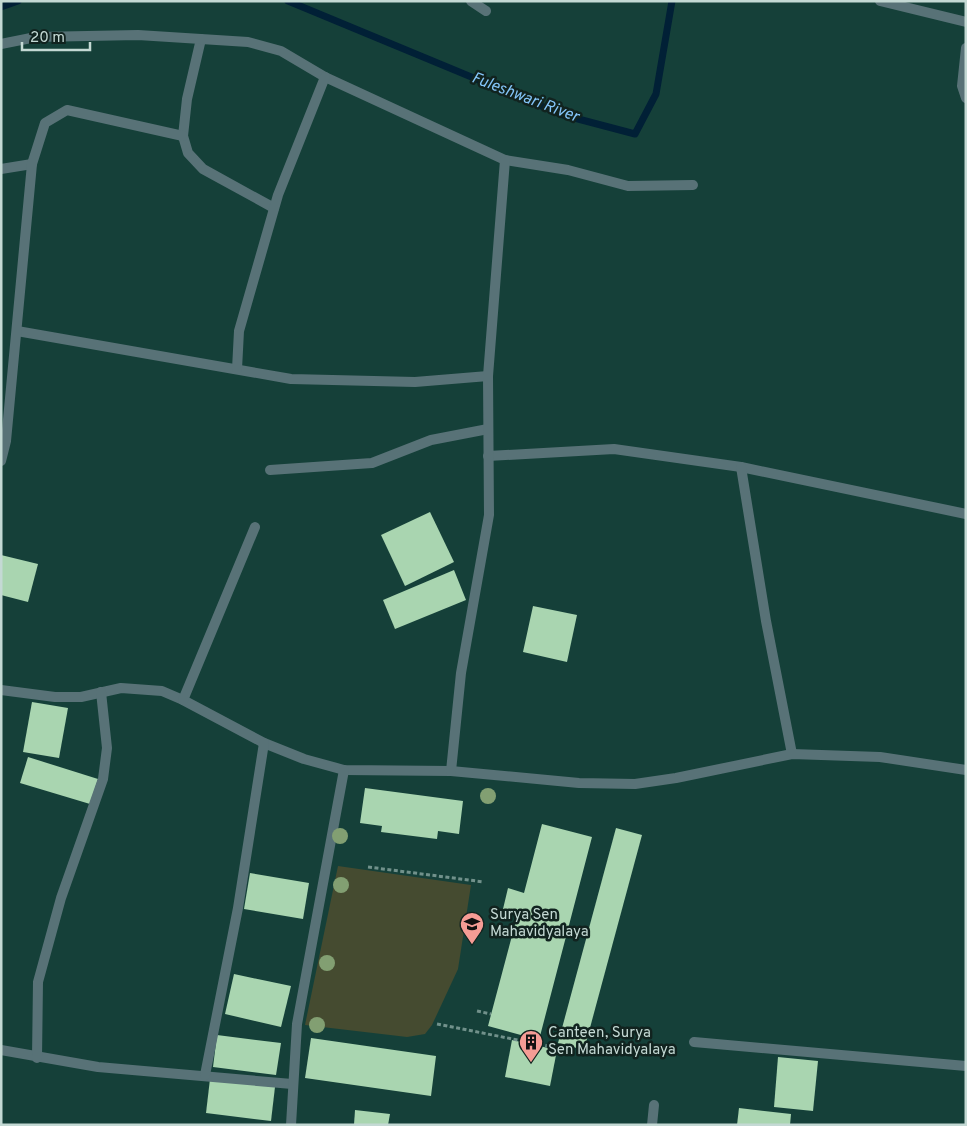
<svg xmlns="http://www.w3.org/2000/svg" width="967" height="1126" font-family="Overpass,sans-serif">
<style>
.pitch{fill:#454b30}
.lines{fill:none;stroke-linecap:round;stroke-linejoin:round}
.stream{stroke:#012036;stroke-width:7}
.building{fill:#a9d5b0}
.path{stroke:#71918b;stroke-width:3;stroke-dasharray:4 2.5;stroke-linecap:butt}
.street{stroke:#587277;stroke-width:10}
.tree{fill:#829f72}
.labels{text-anchor:middle;dominant-baseline:central;stroke-width:5;stroke-linejoin:round;paint-order:stroke}
.poi-label{font-size:15px;fill:#c4d9d4;stroke:#11231f;text-anchor:start}
.water-label{font-size:16px;font-style:italic;fill:#84c5f9;stroke:#11231f}
</style>
<rect width="100%" height="100%" fill="#154039"/>
<!-- pitch -->
<path class="pitch" d="M338,866L471,885L458,969L432,1025L425,1034L407,1037L305,1025Z"/>
<g class="lines">
<!-- stream -->
<g class="stream">
<path d="M288,1L563,115L635,134L656,94L672,1"/>
<path d="M1,7L18,1"/>
</g>
</g>
<!-- building -->
<g class="building">
<path d="M430,512L454,562L405,586L381,535Z"/>
<path d="M1,555L38,564L28,602L1,595Z"/>
<path d="M454,570L466,600L395,629L383,600Z"/>
<path d="M533,606L577,615L567,662L523,652Z"/>
<path d="M32,702L68,708L59,758L23,752Z"/>
<path d="M28,757L98,779L90,804L20,783Z"/>
<path d="M365,788L463,801L459,834L438,831L437,839L381,832L382,826L360,823Z"/>
<path d="M542,824L592,837L539,1040L488,1026L518,913L503,909L508,888L524,893Z"/>
<path d="M616,828L642,835L584,1050L558,1043Z"/>
<path d="M250,873L309,883L303,919L244,909Z"/>
<path d="M234,974L291,986L281,1027L225,1014Z"/>
<path d="M217,1035L281,1043L276,1075L213,1067Z"/>
<path d="M311,1038L436,1056L431,1096L305,1078Z"/>
<path d="M512,1040L557,1050L550,1086L505,1077Z"/>
<path d="M778,1057L818,1061L813,1111L774,1107Z"/>
<path d="M210,1079L275,1087L271,1121L206,1113Z"/>
<path d="M739,1108L791,1114L790,1125H737Z"/>
<path d="M355,1110L390,1114L388,1125H354Z"/>
</g>
<g class="lines">
<!-- path -->
<g class="path">
<path d="M368,867L484,882"/>
<path d="M477,1011L491,1014"/>
<path d="M437,1024L548,1046"/>
</g>
<!-- street -->
<g class="street">
<path d="M471,1L486,11"/>
<path d="M880,1L966,22"/>
<path d="M201,39L187,99L183,136L188,153L203,169L274,208"/>
<path d="M1,44L36,37L138,35L248,42L281,51L325,77L505,160L568,170L628,186L693,185"/>
<path d="M966,48L962,86L966,98"/>
<path d="M1,169L32,164"/>
<path d="M17,331L291,379L415,382L488,376"/>
<path d="M237,369L239,331L278,195L325,77"/>
<path d="M488,456L614,449L741,467L966,514"/>
<path d="M1,461L6,441L32,164L45,123L67,110L183,136"/>
<path d="M741,467L766,621L792,754"/>
<path d="M270,470L372,463L431,440L488,429"/>
<path d="M1,690L55,697H81L121,688L162,691L183,700L264,743L304,759L344,770L451,771L579,783L635,784L676,778L792,754L880,757L966,770"/>
<path d="M183,700L255,527"/>
<path d="M451,771L461,673L489,515L488,376L505,160"/>
<path d="M694,1042L966,1066"/>
<path d="M1,1050L98,1067L292,1084"/>
<path d="M37,1058L38,982L61,898L103,779L107,748L101,692"/>
<path d="M205,1075L238,908L264,743"/>
<path d="M291,1125L297,1024L344,770"/>
<path d="M652,1125L654,1105"/>
</g>
</g>
<!-- trees -->
<g class="tree">
<circle cx="488" cy="796" r="8"/>
<circle cx="340" cy="836" r="8"/>
<circle cx="341" cy="885" r="8"/>
<circle cx="327" cy="963" r="8"/>
<circle cx="317" cy="1025" r="8"/>
</g>
<!-- icons -->
<defs>
<g id="university-pin" transform="scale(1.25)"><path d="M0 17L-7.5 6A9.5 9.5 0 1 1 7.5 6Z" fill="#f59c95" stroke="#11231f"/><path d="M0-5L7-2L0 1L-7-2ZM-4 1L0 2.5L4 1V4Q0 6-4 4Z" fill="#111"/></g>
<g id="building-pin" transform="scale(1.25)"><path d="M0 17L-7.5 6A9.5 9.5 0 1 1 7.5 6Z" fill="#f59c95" stroke="#11231f"/><path d="M-4-6H4V6H1V3H-1V6H-4ZM-2.5-4.3h1.7v1.8h-1.7ZM.8-4.3h1.7v1.8H.8ZM-2.5-1h1.7V.8h-1.7ZM.8-1h1.7V.8H.8Z" fill="#111"/></g>
</defs>
<g fill-rule="evenodd">
<use href="#university-pin" x="472" y="924"/>
<use href="#building-pin" x="531" y="1042"/>
</g>
<g class="labels">
<!-- poi labels -->
<g class="poi-label">
<text x="490" y="915">Surya Sen<tspan x="490" dy="17">Mahavidyalaya</tspan></text>
<text x="548" y="1033">Canteen, Surya<tspan x="548" dy="17">Sen Mahavidyalaya</tspan></text>
</g>
<!-- water labels -->
<g class="water-label">
<text transform="translate(525 98) rotate(21)">Fuleshwari River</text>
</g>
</g>
<!-- border -->
<rect width="967" height="1126" fill="none" stroke="#c4d9d4" stroke-width="5"/>
<!-- scale -->
<path d="M22 42v8h68v-8" fill="none" stroke="#c4d9d4" stroke-width="2.5"/>
<text x="30" y="42" font-size="15" fill="#c4d9d4" stroke="#11231f" stroke-width="4" paint-order="stroke">20 m</text>
</svg>
